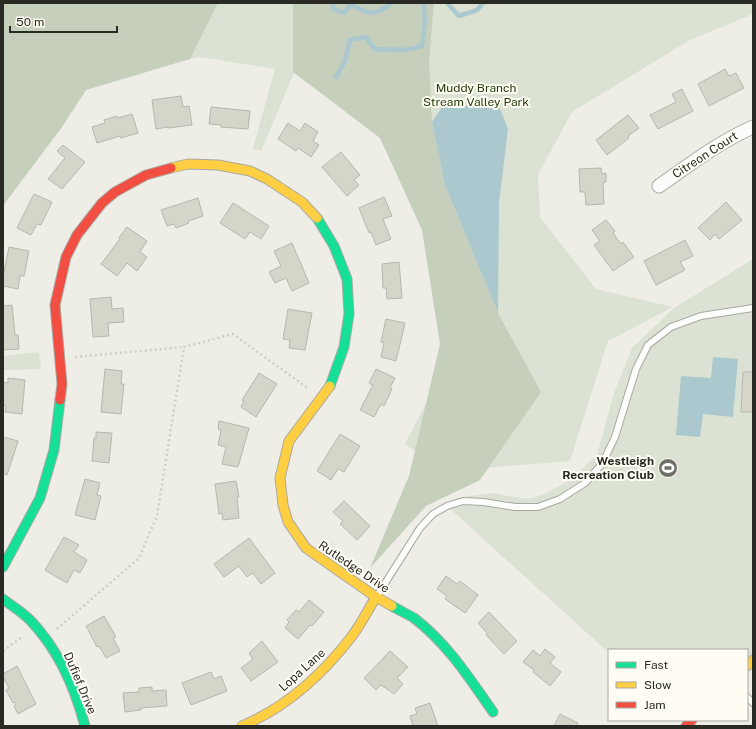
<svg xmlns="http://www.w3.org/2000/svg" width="756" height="729" font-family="'Public Sans',sans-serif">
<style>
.green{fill:#dbe2d3}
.forest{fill:#c5cfbc}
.water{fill:#abc8ce}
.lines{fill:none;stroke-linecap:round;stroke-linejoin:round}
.stream{stroke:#abc8ce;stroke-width:4.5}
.building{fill:#d6d5ca;stroke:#b7b7b1}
.lane-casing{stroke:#aaa9a4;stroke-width:8}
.street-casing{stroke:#aaa9a4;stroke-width:15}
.fast-casing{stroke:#aaa9a4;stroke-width:11}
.slow-casing{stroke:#aaa9a4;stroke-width:11}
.jam-casing{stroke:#aaa9a4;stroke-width:11}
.path{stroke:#cececa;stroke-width:2.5;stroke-dasharray:2 3;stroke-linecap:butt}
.lane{stroke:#fcfcfb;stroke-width:6}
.street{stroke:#fcfcfb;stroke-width:13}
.fast{stroke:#16e098;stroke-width:9}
.slow{stroke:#ffcf43;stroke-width:9}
.jam{stroke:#f24e42;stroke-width:9}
.labels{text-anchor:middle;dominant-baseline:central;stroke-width:4;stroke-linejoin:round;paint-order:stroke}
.park-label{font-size:12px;fill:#233c0e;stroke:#fffdf3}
.street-label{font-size:12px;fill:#2a2a25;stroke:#fffdf3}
.poi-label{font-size:12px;font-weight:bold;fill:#2a2a25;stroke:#fffdf3;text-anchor:end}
</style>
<rect width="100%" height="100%" fill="#eeede6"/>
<!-- green -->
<g class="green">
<path d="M3,3H753V14L690,40L572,112L538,175L540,217L596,289L673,307L608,341L570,461L445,471L405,444L451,355L452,255L392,131L294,73L261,151L253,148L275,69L201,57L128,70Z"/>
<path d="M753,259V660L747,666V650H609V653L447,506L457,498L492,493L526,499L543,495L570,480L597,455L614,393L632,348L674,308Z"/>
<path d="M39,352L41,369L3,370V356Z"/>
</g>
<!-- forest -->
<g class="forest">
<path d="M3,3H218L190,59L86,90L62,127L5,203L3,208Z"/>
<path d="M293,3H434L429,61L432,122L445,185L498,313L541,392L480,480L426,506L370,568L409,476L440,344L422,230L380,138L293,72Z"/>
</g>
<!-- water -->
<g class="water">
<path d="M498,104L508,129L499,203L498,313L445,185L432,122L442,107Z"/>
<path d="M713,357L738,359L733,417L703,414L700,437L676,435L681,376L711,378Z"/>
</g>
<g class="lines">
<!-- stream -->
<g class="stream">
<path d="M332,3L333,9L344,13L351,4C367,14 375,17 391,3"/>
<path d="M447,3L459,16L477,10L483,3"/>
<path d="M336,77L345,61L350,40L365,37L375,49L406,50L422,46L425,23L424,3"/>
</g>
</g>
<!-- building -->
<g class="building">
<path d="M725,69L729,76L736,73L744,88L709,106L698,84Z"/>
<path d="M682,89L693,111L658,129L650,115L676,102L672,94Z"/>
<path d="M181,96L183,107L189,106L192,125L168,128V127L156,129L152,100Z"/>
<path d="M211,107L250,111L248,129L221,127V125L209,124Z"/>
<path d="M132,114L138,133L121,138L120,136L97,143L92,127L105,123L104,120L117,116L118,118Z"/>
<path d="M628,115L639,128L628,136L629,138L607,155L596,140Z"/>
<path d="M288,123L300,131L305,123L318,132L313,141L319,145L311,157L298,148L296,151L278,139Z"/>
<path d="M63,145L85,162L62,189L48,179L65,158L57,151Z"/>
<path d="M341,152L360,175L354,180L359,185L347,196L322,167Z"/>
<path d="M601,168L602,174L606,173V182L603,183L604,204L586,205L585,192H580L579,169Z"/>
<path d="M34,194L52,202L41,225L37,224L31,235L17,228Z"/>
<path d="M384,197L392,216L383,219L391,239L376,245L371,232L369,233L359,208Z"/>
<path d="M198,198L203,216L188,221L189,223L176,228L174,224L167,226L161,210Z"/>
<path d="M726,202L742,220L719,239L715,234L710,240L698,228Z"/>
<path d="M233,203L269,226L261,239L250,232L245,239L220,223Z"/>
<path d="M606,220L615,231L613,233L621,244L623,242L634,257L613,271L594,245L600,241L592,230Z"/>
<path d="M127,227L147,241L140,252L147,257L137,271L127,263L117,276L101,264L120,239L119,238Z"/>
<path d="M685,240L693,256L680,262L685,270L656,285L644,261Z"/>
<path d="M292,243L309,283L292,291L286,278L275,283L269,272L281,266L274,251Z"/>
<path d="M9,247L29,251L24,276H20L18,289L3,286V277Z"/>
<path d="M399,262L402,298L387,299L386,288H383L382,264Z"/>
<path d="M111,297L112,309L123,308L124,322L108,323L109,336L93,337L90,299Z"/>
<path d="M12,305L15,335H18L19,349L3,350V306Z"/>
<path d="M288,309L312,313L305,350L289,348L290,340L283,339Z"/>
<path d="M386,319L405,323L396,361L381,357L384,343L381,342Z"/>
<path d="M105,369L122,371L121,384H124L121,414L101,412Z"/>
<path d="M376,369L395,378L390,388L392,389L384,406L381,404L374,417L360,410L373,385L369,383Z"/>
<path d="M743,372H753V412H741Z"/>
<path d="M259,373L277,384L256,417L241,407L244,401L242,400Z"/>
<path d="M8,378L25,380L22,414L5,412L6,406L3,405V382L8,383Z"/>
<path d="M219,421L249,428L238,467L222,464L226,447L218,445L221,430L218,429Z"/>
<path d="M96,432L112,433L109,463L92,461L94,438H96Z"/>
<path d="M340,434L360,446L344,472L338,469L331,480L317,471Z"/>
<path d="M3,437L18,441L7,475L3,474Z"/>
<path d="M85,479L100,483L97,495L101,496L95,520L75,515Z"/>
<path d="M236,481L239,497H237L239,518L223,520L222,513L219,514L215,484Z"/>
<path d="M344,501L370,526L357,540L340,524L343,521L333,512Z"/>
<path d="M64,537L79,545L74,552L87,560L80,573L74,570L67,583L45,570Z"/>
<path d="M249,538L275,573L261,584L253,573L247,577L239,566L224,577L214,564Z"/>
<path d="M446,576L457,584L460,581L478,595L465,613L445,599L447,596L437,589Z"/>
<path d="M309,600L324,612L312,626L310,625L298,639L285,628L289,622L287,620L296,610L299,612Z"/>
<path d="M489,612L517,641L504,654L486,635L487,633L478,623Z"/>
<path d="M104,616L116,637L113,638L120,651L106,658L99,646L97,647L86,626Z"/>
<path d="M262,641L278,662L251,681L241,668L253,659L249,653Z"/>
<path d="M545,649L555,657L550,663L561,672L550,686L533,672L534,670L523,662L533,650L540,656Z"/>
<path d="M390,651L408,667L397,678L403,684L394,694L381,685L376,690L364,678Z"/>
<path d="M17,666L36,704L18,714L14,706L16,704L15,702L13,703L6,690L9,688L3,677V674Z"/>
<path d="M211,672L214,679L221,676L227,691L191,705L182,683Z"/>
<path d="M152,687V691L166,690L167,706L141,708V710L125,712L123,693L139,692V688Z"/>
<path d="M430,703L438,726H413L410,716L417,714L415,708Z"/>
<path d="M560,714L578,723L577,726H554Z"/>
</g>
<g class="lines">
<!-- lane casing -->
<g class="lane-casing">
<g id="lane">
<path d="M377,596L420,528L433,514L447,506L463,501L483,502L515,507H538L560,499L585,483L602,464L615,437L636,369L648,345L671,327L701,316L753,308"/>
<path d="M747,697L753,703"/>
</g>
</g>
<!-- street casing -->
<g class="street-casing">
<path id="street" d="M659,186C689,165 719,142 753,127"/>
</g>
<!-- fast casing -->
<g class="fast-casing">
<g id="fast">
<path d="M317,218L334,246L347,279L349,314L344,347L330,386"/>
<path d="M3,567L40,498L54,450L60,400"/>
<path d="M3,599C12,606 22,612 30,620C58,649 75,688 85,726"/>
<path d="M392,606C399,610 407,614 414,618C447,643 470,679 493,712"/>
</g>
</g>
<!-- slow casing -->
<g class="slow-casing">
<g id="slow">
<path d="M171,168L188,164L218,165L250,171L267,179L302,202L317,218"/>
<path d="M330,386L289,441L280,478L283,505L288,522L306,548L376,597L392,606"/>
<path d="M747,666L753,660"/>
<path d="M242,726C287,707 323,674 352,636C361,624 368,610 376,597"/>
</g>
</g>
<!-- jam casing -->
<g class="jam-casing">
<g id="jam">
<path d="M60,400L62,384L55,305L66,257L77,235L102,203L115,192L146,175L171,168"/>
<path d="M686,726L692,720"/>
</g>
</g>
<!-- path -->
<g class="path">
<path d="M75,357L184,347"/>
<path d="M57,629L139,558L157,516L184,347L233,334L309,389"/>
<path d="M3,651L23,636"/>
</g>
<!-- lane -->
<use href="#lane" class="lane"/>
<!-- street -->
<use href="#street" class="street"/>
<!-- fast -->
<use href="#fast" class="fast"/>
<!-- slow -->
<use href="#slow" class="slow"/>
<!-- jam -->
<use href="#jam" class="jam"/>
</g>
<!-- icons -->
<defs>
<g id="stadium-disc" transform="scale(1)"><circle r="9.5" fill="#6f6e69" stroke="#fffdf3"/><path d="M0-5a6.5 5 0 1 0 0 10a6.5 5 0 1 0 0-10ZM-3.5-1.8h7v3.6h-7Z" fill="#fff"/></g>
</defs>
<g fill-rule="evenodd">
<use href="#stadium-disc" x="668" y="468"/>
</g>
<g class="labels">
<!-- park labels -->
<g class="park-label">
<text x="476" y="88">Muddy Branch<tspan x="476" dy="14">Stream Valley Park</tspan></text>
</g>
<!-- street labels -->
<g class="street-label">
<text transform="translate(705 155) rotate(-33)">Citreon Court</text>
<text transform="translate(354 567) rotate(34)">Rutledge Drive</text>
<text transform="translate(302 670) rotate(-42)">Lopa Lane</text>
<text transform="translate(80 683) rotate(67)">Dufief Drive</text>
</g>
<!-- poi labels -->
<g class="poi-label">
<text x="654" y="461">Westleigh<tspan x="654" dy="14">Recreation Club</tspan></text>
</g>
</g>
<!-- border -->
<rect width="756" height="729" fill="none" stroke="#2a2a25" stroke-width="8"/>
<!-- legend -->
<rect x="608" y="649" width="140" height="72" fill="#fffdf3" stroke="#aaa9a1"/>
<rect x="616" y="662" width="20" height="6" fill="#16e098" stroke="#aaa9a1"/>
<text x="644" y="669" font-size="12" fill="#2a2a25">Fast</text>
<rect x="616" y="682" width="20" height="6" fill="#ffcf43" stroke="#aaa9a1"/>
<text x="644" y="689" font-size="12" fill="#2a2a25">Slow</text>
<rect x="616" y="702" width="20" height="6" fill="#f24e42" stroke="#aaa9a1"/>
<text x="644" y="709" font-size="12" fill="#2a2a25">Jam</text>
<!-- scale -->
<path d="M10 26v6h107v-6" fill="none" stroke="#2a2a25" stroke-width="2"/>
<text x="16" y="26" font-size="12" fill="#2a2a25" stroke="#fffdf3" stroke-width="3" paint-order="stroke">50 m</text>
</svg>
